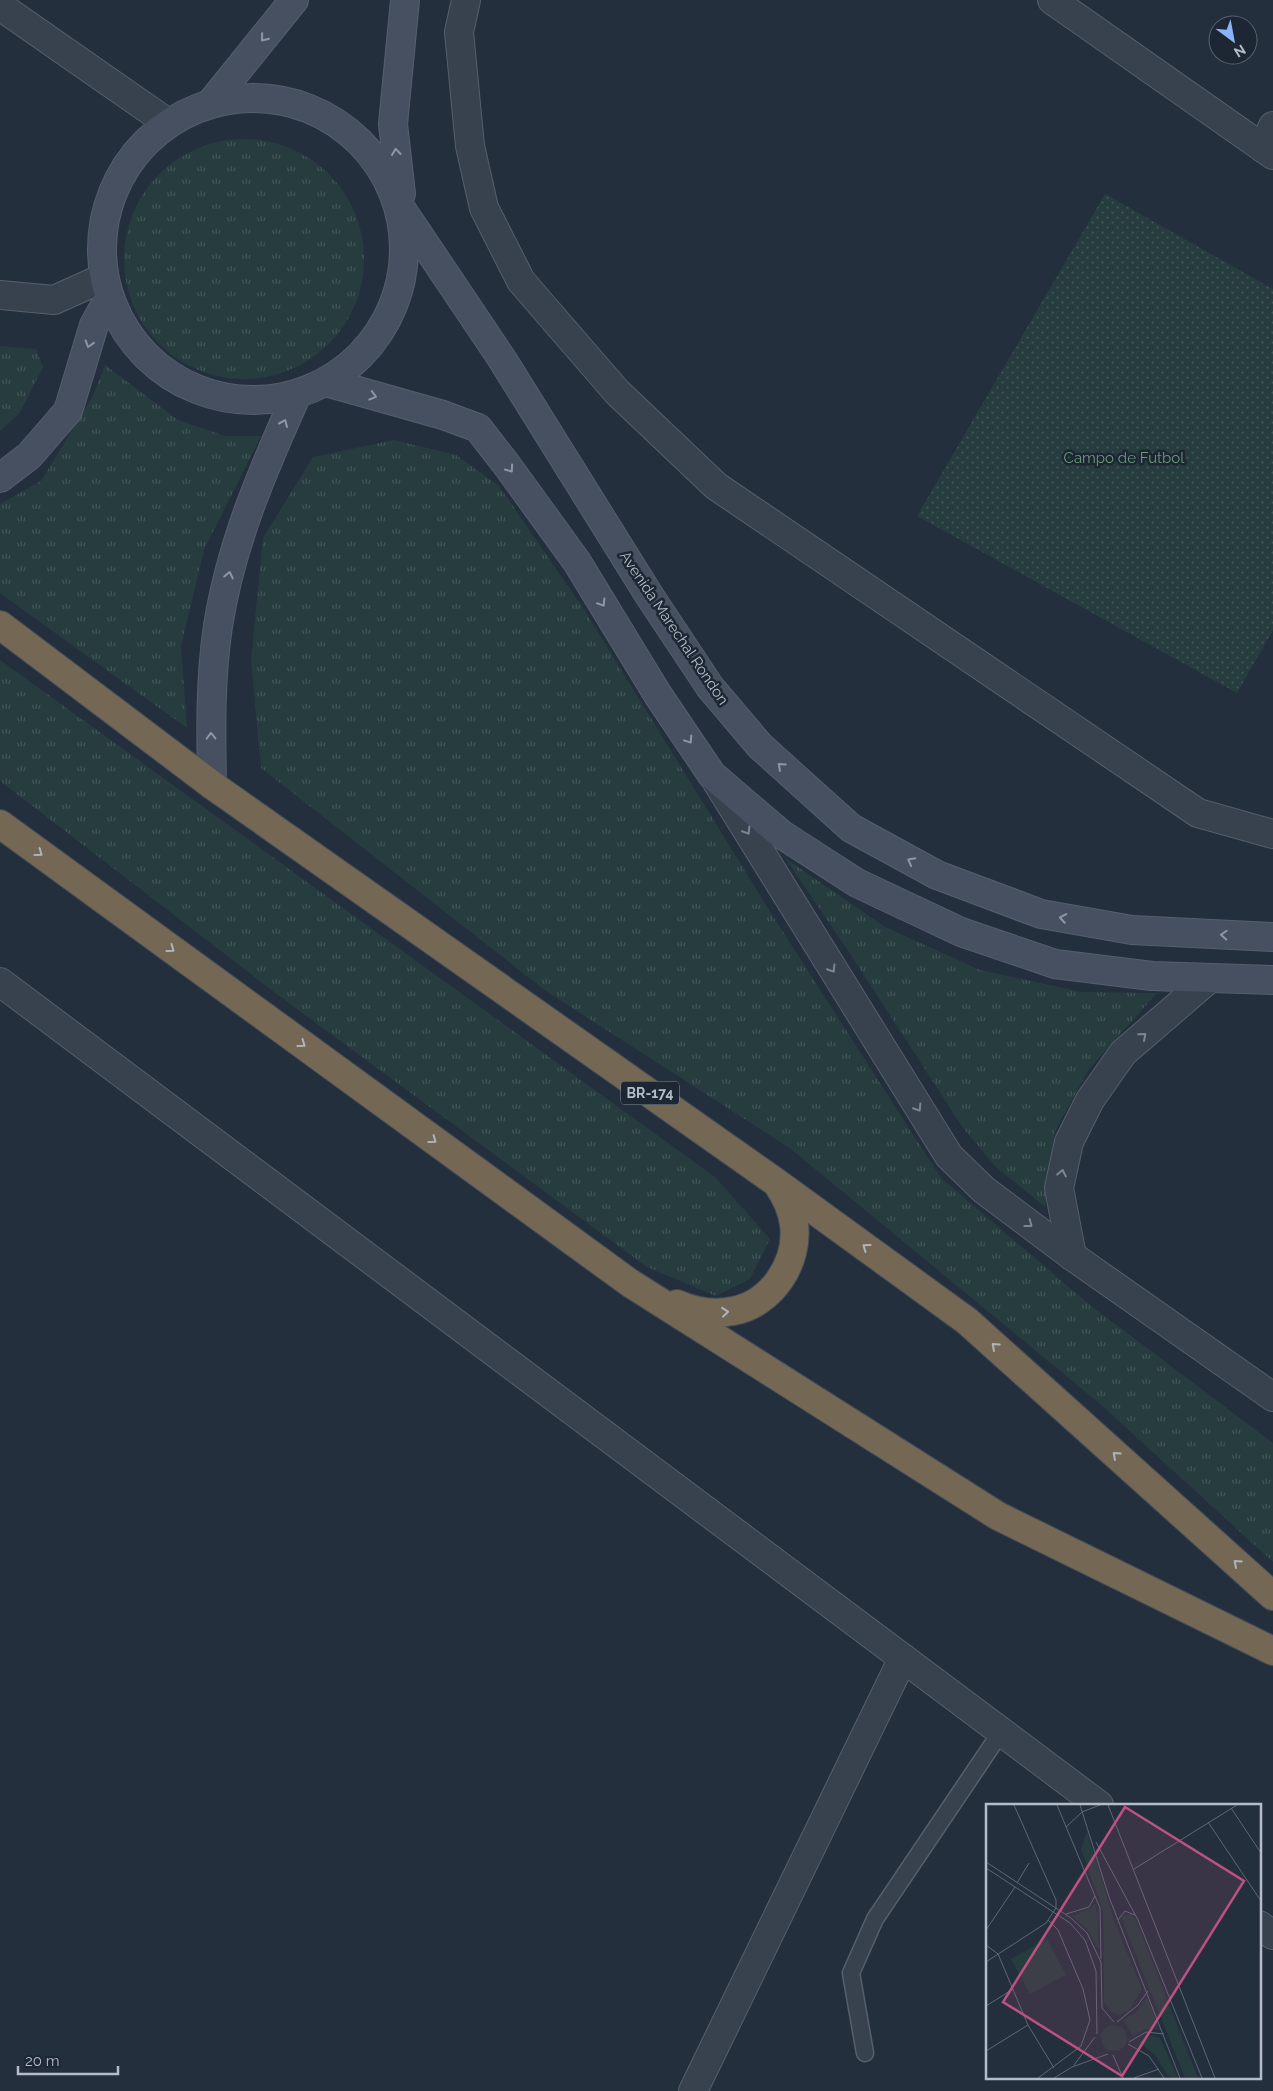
<svg xmlns="http://www.w3.org/2000/svg" width="1273" height="2091" font-family="Raleway,sans-serif">
<style>
.grass{fill:url(#grass-tufts)}
.park{fill:url(#park-dots)}
.lines{fill:none;stroke-linecap:round;stroke-linejoin:round}
.lane-casing{stroke:#565f6c;stroke-width:19}
.street-casing{stroke:#565f6c;stroke-width:30}
.secondary-casing{stroke:#565f6c;stroke-width:30}
.highway-casing{stroke:#434c59;stroke-width:30}
.lane{stroke:#38414e;stroke-width:16}
.street{stroke:#38414e;stroke-width:28}
.secondary{stroke:#465061;stroke-width:28}
.highway{stroke:#746855;stroke-width:28}
.oneway{stroke:#8e96a5}
.oneway2{stroke:#7c8592}
.oneway3{stroke:#aeb4bd}
.labels{text-anchor:middle;dominant-baseline:central;stroke-width:5;stroke-linejoin:round;paint-order:stroke}
.shield{fill:#1d2633;stroke:#878f9c;stroke-width:1}
.shield-label{font-size:14px;font-weight:bold;fill:#b4bcc9}
.park-label{font-size:15px;fill:#6b9a76;stroke:#1d2633}
.street-label{font-size:15px;fill:#b4bcc9;stroke:#1d2633}
.inset-road{fill:none;stroke:#5e6776;stroke-width:1}
.view{fill:#bd5182;fill-opacity:0.15;stroke:#bd5182;stroke-width:2.5}
.inset-edge{fill:none;stroke:#b4bcc9;stroke-width:2.5}
</style>
<defs>
<pattern id="grass-tufts" width="24" height="20" patternUnits="userSpaceOnUse" patternTransform="scale(1.25)"><rect width="24" height="20" fill="#263c3f"/><path d="M3 7l-1-3M5 7V3M7 7l1-3M15 17l-1-3M17 17v-4M19 17l1-3" fill="none" stroke="#435659"/></pattern>
<pattern id="park-dots" width="8" height="8" patternUnits="userSpaceOnUse" patternTransform="scale(1.25)"><rect width="8" height="8" fill="#263c3f"/><path d="M2 2h.1M6 6h.1" fill="none" stroke="#435659" stroke-width="1.8" stroke-linecap="round"/></pattern>
</defs>
<rect width="100%" height="100%" fill="#242f3e"/>
<!-- grass -->
<g class="grass">
<circle cx="244" cy="259" r="120"/>
<path d="M0,346L36,349L43,367L19,414L0,431Z"/>
<path d="M105,365L178,420L225,436H261L204,550L181,646L187,728L0,593V504L41,481L93,396Z"/>
<path d="M394,440L456,455L499,486L583,608L774,918L941,1178L1090,1305L1273,1443V1562L1098,1402L791,1149L546,991L261,768L251,660L263,538L313,457Z"/>
<path d="M0,660L715,1177L770,1239L750,1279L716,1296L647,1267L278,995L0,781Z"/>
<path d="M785,858L885,927L980,970L1082,992L1157,993L1089,1069L1055,1131L1045,1207L996,1167L963,1128L849,952Z"/>
</g>
<!-- park -->
<path class="park" d="M1105,194L1273,289V630L1237,693L917,516Z"/>
<g class="lines">
<!-- lane casing -->
<g class="lane-casing">
<path id="lane" d="M865,2053L851,1973L875,1919L1001,1732"/>
</g>
<!-- street casing -->
<g class="street-casing">
<g id="street">
<path d="M466,0L459,32L470,146L484,208L521,281L617,392L716,486L1198,813L1273,834"/>
<path d="M1052,0L1273,155"/>
<path d="M0,6L168,123"/>
<path d="M1263,148L1273,126"/>
<path d="M0,295L54,300L103,278"/>
<path d="M717,782L949,1156L984,1190L1072,1256L1273,1397"/>
<path d="M0,982L1099,1805"/>
<path d="M1072,1256L1059,1188L1069,1142L1090,1100L1123,1053L1210,978"/>
<path d="M1259,1925L1273,1935"/>
<path d="M693,2091L903,1658"/>
</g>
</g>
<!-- secondary casing -->
<g class="secondary-casing">
<g id="secondary">
<circle cx="253" cy="249" r="151"/>
<path d="M211,103L294,0"/>
<path d="M401,194L393,124L405,0"/>
<path d="M400,207L502,359L649,595L710,687L760,746L851,828L937,875L1041,914L1132,930L1273,937"/>
<path d="M326,382L443,415L478,428L506,464L577,562L658,695L712,775L781,834L857,883L961,932L1055,964L1152,976L1273,980"/>
<path d="M0,478L29,456L68,411L94,325L108,300"/>
<path d="M212,785C211,732 210,679 218,626C231,543 263,470 297,394"/>
</g>
</g>
<!-- highway casing -->
<g class="highway-casing">
<g id="highway">
<path d="M0,625L212,785L777,1183L967,1321L1273,1596"/>
<path d="M0,824L630,1283L998,1516L1273,1651"/>
<path d="M677,1304C695,1312 713,1315 733,1311C772,1304 799,1262 794,1224C792,1209 786,1197 778,1185"/>
</g>
</g>
<!-- lane -->
<use href="#lane" class="lane"/>
<!-- street -->
<use href="#street" class="street"/>
<!-- secondary -->
<use href="#secondary" class="secondary"/>
<!-- highway -->
<use href="#highway" class="highway"/>
</g>
<!-- one-way arrows -->
<defs><path id="oneway-chevron" d="M-2-3.5L2.5 0L-2 3.5" fill="none" stroke-width="1.6" stroke-linecap="round" stroke-linejoin="round" transform="scale(1.25)"/></defs>
<g class="oneway">
<use href="#oneway-chevron" transform="translate(264 38) rotate(129)"/>
<use href="#oneway-chevron" transform="translate(396 152) rotate(-96)"/>
<use href="#oneway-chevron" transform="translate(89 344) rotate(107)"/>
<use href="#oneway-chevron" transform="translate(373 396) rotate(16)"/>
<use href="#oneway-chevron" transform="translate(284 423) rotate(-66)"/>
<use href="#oneway-chevron" transform="translate(510 469) rotate(54)"/>
<use href="#oneway-chevron" transform="translate(229 575) rotate(-78)"/>
<use href="#oneway-chevron" transform="translate(602 603) rotate(58)"/>
<use href="#oneway-chevron" transform="translate(211 736) rotate(-91)"/>
<use href="#oneway-chevron" transform="translate(689 740) rotate(56)"/>
<use href="#oneway-chevron" transform="translate(781 766) rotate(-138)"/>
<use href="#oneway-chevron" transform="translate(911 861) rotate(-152)"/>
<use href="#oneway-chevron" transform="translate(1063 918) rotate(-170)"/>
<use href="#oneway-chevron" transform="translate(1224 935) rotate(-177)"/>
</g>
<g class="oneway2">
<use href="#oneway-chevron" transform="translate(747 831) rotate(58)"/>
<use href="#oneway-chevron" transform="translate(832 969) rotate(58)"/>
<use href="#oneway-chevron" transform="translate(1143 1036) rotate(-41)"/>
<use href="#oneway-chevron" transform="translate(918 1108) rotate(58)"/>
<use href="#oneway-chevron" transform="translate(1062 1173) rotate(-78)"/>
<use href="#oneway-chevron" transform="translate(1029 1224) rotate(37)"/>
</g>
<g class="oneway3">
<use href="#oneway-chevron" transform="translate(39 853) rotate(36)"/>
<use href="#oneway-chevron" transform="translate(171 949) rotate(36)"/>
<use href="#oneway-chevron" transform="translate(302 1044) rotate(36)"/>
<use href="#oneway-chevron" transform="translate(433 1140) rotate(36)"/>
<use href="#oneway-chevron" transform="translate(866 1247) rotate(-144)"/>
<use href="#oneway-chevron" transform="translate(725 1312) rotate(-6)"/>
<use href="#oneway-chevron" transform="translate(995 1346) rotate(-138)"/>
<use href="#oneway-chevron" transform="translate(1116 1455) rotate(-138)"/>
<use href="#oneway-chevron" transform="translate(1237 1563) rotate(-138)"/>
</g>
<g class="labels">
<!-- shield labels -->
<rect class="shield" x="621" y="1081.5" width="58" height="23" rx="4"/>
<g class="shield-label">
<text x="650" y="1093">BR-174</text>
</g>
<!-- park labels -->
<g class="park-label">
<text x="1124" y="458">Campo de Futbol</text>
</g>
<!-- street labels -->
<g class="street-label">
<text transform="translate(674 628) rotate(56)">Avenida Marechal Rondon</text>
</g>
</g>
<!-- overview -->
<g transform="translate(986 1804)">
<rect width="275" height="275" fill="#242f3e"/>
<path d="M101,27L129,119L156,185L143,207L133,211L125,208L118,198L117,107L95,45ZM109,99L112,111L113,146L101,125L86,112L103,105ZM145,109L150,116L212,274H199L138,121L136,112ZM161,193L174,226L160,225L147,232L137,216L149,209ZM115 234a13 13 0 1 1 26 0a13 13 0 1 1-26 0ZM166,231L174,234L192,274H184L169,251L153,238Z" fill="#263c3f"/>
<path d="M61,135L80,171L44,190L25,155Z" fill="#263c3f"/>
<path class="inset-road" d="M71,1L114,104L115,155M94,1L123,93L194,274M122,1L229,274M245,4L275,49M222,18L275,97M80,23L96,8L114,1M110,38L152,116L216,274M0,58L85,114L101,129L115,158L116,204L128,218M0,64L84,119L99,136L110,167L111,230M148,65L251,1M31,79L43,59M80,110L103,103L109,92M132,116L139,107L149,111M0,126L29,83M0,141L12,150L42,221L68,264M0,158L60,119L70,104V96L28,1M0,202L27,185M131,218L152,201L162,187M143,238L160,228L178,230M142,240L163,252L178,274M0,247L42,221M127,251L137,274M88,261L109,233M52,274L95,242L104,216L97,185L72,126L62,116M68,274L86,263L122,250M148,274L173,265"/>
<path class="view" d="M139,3L258,77L136,272L17,198Z"/>
<rect width="275" height="275" class="inset-edge"/>
</g>
<!-- north arrow -->
<g transform="translate(1233 40) rotate(148)"><circle r="24" fill="#1d2633" stroke="#59626f"/>
<path d="M0-4L9 19L0 12L-9 19Z" fill="#8ab4f8"/>
<text y="-8" font-size="14" font-weight="bold" text-anchor="middle" fill="#b4bcc9">N</text>
</g>
<!-- scale -->
<path d="M18 2066v8h100v-8" fill="none" stroke="#b4bcc9" stroke-width="2.5"/>
<text x="25" y="2066" font-size="15" fill="#b4bcc9" stroke="#1d2633" stroke-width="4" paint-order="stroke">20 m</text>
</svg>
